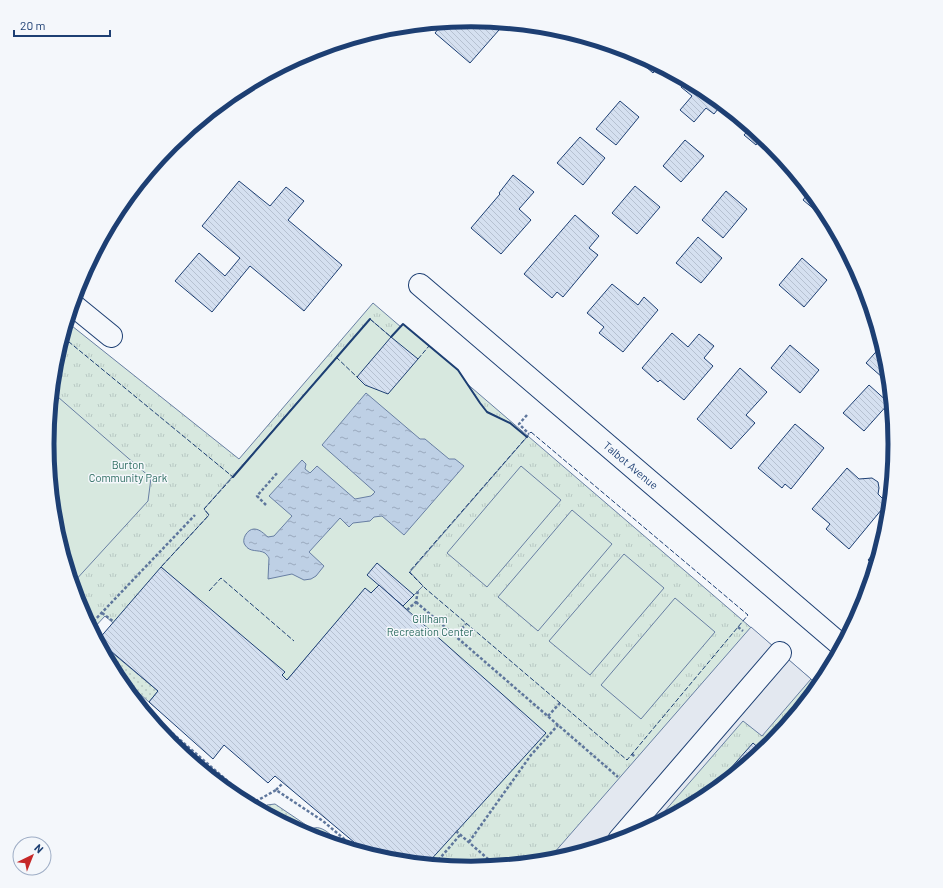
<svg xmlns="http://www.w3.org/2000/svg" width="943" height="888" font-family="Barlow,sans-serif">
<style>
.grass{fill:url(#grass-dots);stroke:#687fa3}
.park{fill:url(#park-tufts);stroke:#687fa3}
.pitch{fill:#d7e8df;stroke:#687fa3}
.parking{fill:#e3e8f0;stroke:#687fa3}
.water{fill:url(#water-ripples);stroke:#687fa3}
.building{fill:url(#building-back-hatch);stroke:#1d3f73}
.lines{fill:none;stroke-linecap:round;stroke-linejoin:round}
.minor-casing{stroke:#1d3f73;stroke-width:24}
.path{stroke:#5e769c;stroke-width:2.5;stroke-dasharray:3 2;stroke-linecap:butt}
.minor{stroke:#f4f7fb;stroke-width:22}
.fence{stroke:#1d3f73;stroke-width:1;stroke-dasharray:5 2;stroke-linecap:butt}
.wall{stroke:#1d3f73;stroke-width:2}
.labels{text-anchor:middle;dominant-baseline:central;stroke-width:3;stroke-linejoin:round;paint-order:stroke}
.park-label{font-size:11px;fill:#2c6c60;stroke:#f4f7fb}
.street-label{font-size:11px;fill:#1d3f73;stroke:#f4f7fb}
.rim{fill:none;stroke:#1d3f73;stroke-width:5}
</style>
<defs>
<pattern id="grass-dots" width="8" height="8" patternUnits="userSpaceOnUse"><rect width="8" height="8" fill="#d7e8df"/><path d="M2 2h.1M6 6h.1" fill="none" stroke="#b8c8c3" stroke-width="1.8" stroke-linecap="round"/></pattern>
<pattern id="park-tufts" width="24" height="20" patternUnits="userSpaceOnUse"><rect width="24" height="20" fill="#d7e8df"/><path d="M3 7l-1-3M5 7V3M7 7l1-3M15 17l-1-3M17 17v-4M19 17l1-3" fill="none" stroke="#b8c8c3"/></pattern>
<pattern id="water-ripples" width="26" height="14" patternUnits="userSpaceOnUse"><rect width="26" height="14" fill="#bed0e5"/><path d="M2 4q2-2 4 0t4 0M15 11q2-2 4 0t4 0" fill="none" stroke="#9aaabe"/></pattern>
<pattern id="building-back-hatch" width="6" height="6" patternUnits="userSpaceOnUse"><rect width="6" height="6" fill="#d5e0f0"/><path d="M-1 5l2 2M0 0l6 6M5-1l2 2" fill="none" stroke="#b6c1d1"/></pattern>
</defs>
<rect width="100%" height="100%" fill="#f4f7fb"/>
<!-- grass -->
<g class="grass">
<path d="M98,641L158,691L149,702L115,672Z"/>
<path d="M275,804L312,829C322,823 335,839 342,846L309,836L261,810L267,805Z"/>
</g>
<!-- park -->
<path class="park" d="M373,303L819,686L771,744L707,797L634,836L554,860L471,868L389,860L105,616L92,630L80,606L56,526L48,444L56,361L67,322L239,459Z"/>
<!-- pitch -->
<g class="pitch">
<path d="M370,319L391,337L403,324L458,370L480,403L487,412L510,423L527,437L410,572L423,586L403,606L379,585L371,593L365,589L287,680L161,567L209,515L204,509Z"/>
<path d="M52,397H58L151,478L148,501L73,583L56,526L48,444Z"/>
<path d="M521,466L561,500L487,587L447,553Z"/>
<path d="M572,510L612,544L538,631L498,597Z"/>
<path d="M624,554L664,588L590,675L549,641Z"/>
<path d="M675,598L715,632L641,719L601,685Z"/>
</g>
<!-- parking -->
<path class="parking" d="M751,627L811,679L762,736L743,721L651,827L634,836L554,860L547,861Z"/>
<!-- water -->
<path class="water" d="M366,393L420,439H425L449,459H455L464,466L404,535L382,516L374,517L370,521L353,523L349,527L340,518L309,552L324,566L316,576L311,579L304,580L292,574L268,579L269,558C268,556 266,554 265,553C258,549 250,553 245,545C241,540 247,529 254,529C260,529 264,534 268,537L274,536L292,516L269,496L302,460L306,464L305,469L310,473L317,466L355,499L371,496L375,492L322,445Z"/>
<!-- building -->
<g class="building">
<path d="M472,20L490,22L499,30L470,63L435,33L443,23Z"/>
<path d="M627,50L634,52L659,66L653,73Z"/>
<path d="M686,80L707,92L729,109L725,114L718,109L714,114L706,108L694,122L680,110L692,96L681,87Z"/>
<path d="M620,101L639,117L616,145L596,129Z"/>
<path d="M746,124L771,144L776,150L761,138L756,145L744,135L750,128Z"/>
<path d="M580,137L605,158L583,185L557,163Z"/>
<path d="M685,140L704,156L681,182L663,166Z"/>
<path d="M513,175L534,192L519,209L531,220L501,254L471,228L500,194L499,193Z"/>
<path d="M239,181L270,206L286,187L304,201L288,220L342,265L304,311L250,266L212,312L175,281L199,253L225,276L240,258L202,226Z"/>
<path d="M635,186L660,207L637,234L612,213Z"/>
<path d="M726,191L747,209L723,238L702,220Z"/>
<path d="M810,191L824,209L829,218L827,220L803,200Z"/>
<path d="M575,215L599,236L589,248L598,255L563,297L557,292L552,298L524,274Z"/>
<path d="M698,237L722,258L701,283L676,263Z"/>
<path d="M802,258L827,280L804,307L779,285Z"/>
<path d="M612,284L638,305L644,297L658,310L623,352L599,333L604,327L587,313Z"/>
<path d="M672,333L688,347L699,334L714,346L704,358L713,366L684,400L660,380L658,382L642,368Z"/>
<path d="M391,337L418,359L388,394L365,385L357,377Z"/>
<path d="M790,345L819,370L800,393L771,368Z"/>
<path d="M882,345L887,362L890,384L866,363Z"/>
<path d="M740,368L767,392L746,415L755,423L731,449L697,419Z"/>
<path d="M869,385L889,403L864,431L843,413Z"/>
<path d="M795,424L824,448L791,489L785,484L782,488L758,468Z"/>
<path d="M847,468L859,479L872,478L878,482L879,488L878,494L887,503L849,549L826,529L830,524L812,509Z"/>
<path d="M883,542L873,573L871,571L875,566L868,560Z"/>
<path d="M377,563L414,595L403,606L367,575Z"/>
<path d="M161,567L285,672L282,675L287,680L365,588L371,593L379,585L546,733L427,864L389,860L367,853L275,776L268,783L224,745L213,759L149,702L158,691L98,640Z"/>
<path d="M753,743L762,751L705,797Z"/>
</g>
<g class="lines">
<!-- minor casing -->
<g class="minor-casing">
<g id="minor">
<path d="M420,285L842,646"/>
<path d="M73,305L111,336"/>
<path d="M619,840L780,653"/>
</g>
</g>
<!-- path -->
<g class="path">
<path d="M527,415L519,424L529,434"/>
<path d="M266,505L257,496L278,472"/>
<path d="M416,602L618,777"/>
<path d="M407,610L416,602L418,590"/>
<path d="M102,613L114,622"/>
<path d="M90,625L195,515"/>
<path d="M738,627L743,631"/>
<path d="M455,636L466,624"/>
<path d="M142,707L253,803L276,790L323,821L357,850"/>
<path d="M548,716L560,703"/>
<path d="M632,754L635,757"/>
<path d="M276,790L283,783"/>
<path d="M456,831L496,866"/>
<path d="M469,842L531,755L558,725"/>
<path d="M435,864L460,835"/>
</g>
<!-- minor -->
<use href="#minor" class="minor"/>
<!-- fence -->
<g class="fence">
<path d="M370,319L391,337"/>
<path d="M63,337L233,477L204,509L209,515L161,567"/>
<path d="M336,357L357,377"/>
<path d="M418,359L429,346"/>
<path d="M531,432L748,615L627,760L426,589L409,572Z"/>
<path d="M209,591L221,578L294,641"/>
</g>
<!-- wall -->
<g class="wall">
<path d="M391,337L403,324L458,370L480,403L487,412L510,423L527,437"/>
<path d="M233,477L370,319"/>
</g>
</g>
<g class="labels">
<!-- park labels -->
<g class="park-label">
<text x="128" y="464">Burton<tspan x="128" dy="13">Community Park</tspan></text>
<text x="430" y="618">Gillham<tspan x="430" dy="13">Recreation Center</tspan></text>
</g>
<!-- street labels -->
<g class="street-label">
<text transform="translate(631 465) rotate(40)">Talbot Avenue</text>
</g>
</g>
<!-- crop -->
<path d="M0 0H943V888H0ZM54 444a417 417 0 1 1 834 0a417 417 0 1 1-834 0Z" fill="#f4f7fb" fill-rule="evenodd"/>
<path class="rim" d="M54 444a417 417 0 1 1 834 0a417 417 0 1 1-834 0Z"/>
<!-- north arrow -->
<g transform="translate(32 856) rotate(43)"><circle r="19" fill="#f4f7fb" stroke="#9eadc5"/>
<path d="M0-3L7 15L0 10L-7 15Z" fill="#c62828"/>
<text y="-6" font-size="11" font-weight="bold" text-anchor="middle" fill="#1d3f73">N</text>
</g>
<!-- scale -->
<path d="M14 30v6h96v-6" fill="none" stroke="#1d3f73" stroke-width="2"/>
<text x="20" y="30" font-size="12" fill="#1d3f73" stroke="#f4f7fb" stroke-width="3" paint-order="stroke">20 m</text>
</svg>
